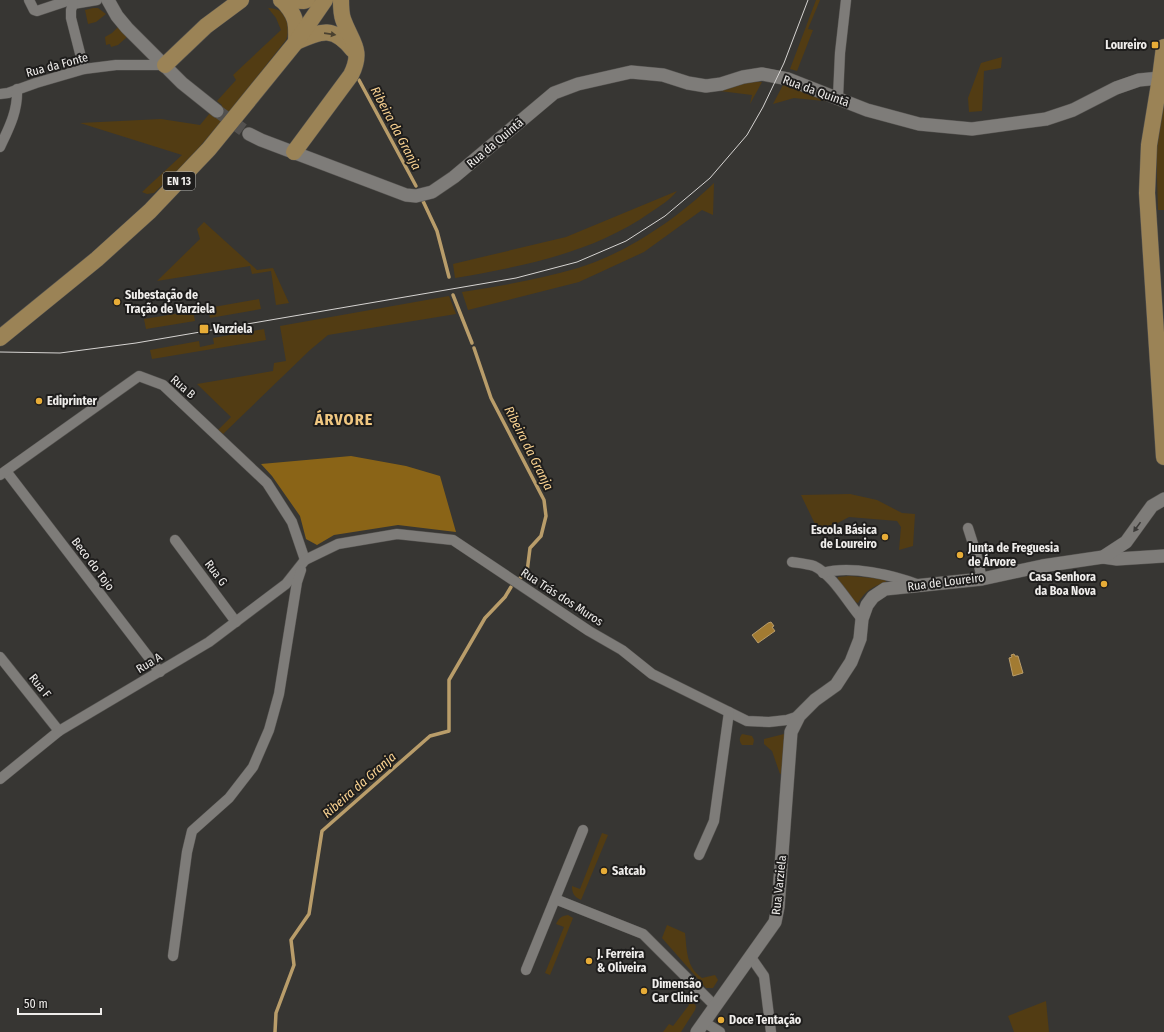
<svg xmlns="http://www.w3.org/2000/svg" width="1164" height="1032" font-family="'Fira Sans Condensed',sans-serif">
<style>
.green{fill:#523c13}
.forest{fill:#8a6417}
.water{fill:#a27b32;stroke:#b99d6a}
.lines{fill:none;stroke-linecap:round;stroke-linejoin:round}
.stream{stroke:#b99d6a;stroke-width:3.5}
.tertiary-tunnel{stroke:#53514f;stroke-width:13;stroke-dasharray:13 6;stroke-linecap:butt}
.minor-casing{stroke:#555350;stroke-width:11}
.tertiary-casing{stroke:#555350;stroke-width:14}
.primary-casing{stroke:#555350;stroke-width:17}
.minor{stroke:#7e7c79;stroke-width:10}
.tertiary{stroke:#7e7c79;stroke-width:13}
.primary{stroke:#9b8356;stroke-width:16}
.tram{stroke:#d6d4d2;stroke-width:1}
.oneway{fill:#4a4130}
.oneway2{fill:#3b3a38}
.poi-dot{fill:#e7ac37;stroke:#1e1d1c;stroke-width:1.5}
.labels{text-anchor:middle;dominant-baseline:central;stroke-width:4;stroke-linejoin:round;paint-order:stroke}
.shield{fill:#1e1d1c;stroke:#b0afad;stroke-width:1}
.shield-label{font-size:11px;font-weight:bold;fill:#efedeb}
.poi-label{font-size:12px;font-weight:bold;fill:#efedeb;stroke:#1e1d1c;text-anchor:start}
.street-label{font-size:12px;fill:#efedeb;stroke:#1e1d1c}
.water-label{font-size:13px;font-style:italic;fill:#f9d291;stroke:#1e1d1c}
.district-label{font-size:16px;font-weight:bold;letter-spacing:1px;fill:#f0c781;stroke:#1e1d1c}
</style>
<rect width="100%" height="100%" fill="#373633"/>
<!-- green -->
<g class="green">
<path d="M816,0H820L808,29L813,30L797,71L790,69Z"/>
<path d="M93,8H98L106,14L96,22L88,24L85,10Z"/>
<path d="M268,8C289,9 292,23 286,40L231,110L191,157L154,193L147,194L142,192L182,155L80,123L161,119L200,125L210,113L216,116L222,105L217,101L236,80L233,75L281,30L276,18Z"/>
<path d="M118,27L127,37L118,45L111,47L110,44L106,45L105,37L112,33Z"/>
<path d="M1002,57L1001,68L984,71L982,111L969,112L968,98L981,63Z"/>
<path d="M752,81L762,82L750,104L752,95L720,91Z"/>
<path d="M784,83L834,102L794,98L773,104Z"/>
<path d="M1164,98V210H1158L1156,144Z"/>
<path d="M714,183L713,215L702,210L644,252L579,282L468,310L462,292C501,286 540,279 578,268C627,253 678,218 714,183Z"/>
<path d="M677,191C670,200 660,206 651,212C593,253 524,266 455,278L453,264L566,237Z"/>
<path d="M204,222L257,270L273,268L289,303L276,305L271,271L252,274L250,266L157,281L200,239L197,229Z"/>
<path d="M449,296L456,314L328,335L310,350L223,434L218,430L231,417L197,384L273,371L274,363L286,361L280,326Z"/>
<path d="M259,299L261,309L210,318L208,308Z"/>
<path d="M193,311L195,321L146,329L144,319Z"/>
<path d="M264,329L266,340L152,359L150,350L199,341L200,347L214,344L213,338Z"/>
<path d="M850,494L877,500L902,513L915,514L913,546L899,550L901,527L897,521L849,517L821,532L815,524L801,495Z"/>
<path d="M849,576L885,579L886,582C872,587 866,590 858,603L853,601L837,581L838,577Z"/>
<path d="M742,734L752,736L754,740L753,745H742C739,741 739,738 742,734Z"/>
<path d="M784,734L786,739L785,772L780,774L772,751L764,744V739Z"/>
<path d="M602,833L608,835L581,900C574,897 572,893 572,886L580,889Z"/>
<path d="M568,915L573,918L550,975L545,973L564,927L556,924C559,918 561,916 568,915Z"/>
<path d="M667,925L685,933C687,950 686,967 702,978L715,975L718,980L713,988H706L662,938Z"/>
<path d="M689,998L696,1006L695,1010L681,1032H663L669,1024L673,1026L689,1005L687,1002Z"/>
<path d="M1046,1001L1049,1032H1014L1008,1016Z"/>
</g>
<!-- forest -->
<path class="forest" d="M351,456L406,466L440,476L456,532L398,525L334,535L317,545L306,539L300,516L272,476L261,464Z"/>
<!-- water -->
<g class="water">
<path d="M771,622L774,626L772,627L775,631L758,643L752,635L768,623Z"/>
<path d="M1014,654L1015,656H1018L1023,673L1013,676L1009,658L1012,657L1011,655Z"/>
</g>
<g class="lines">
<!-- stream -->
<g class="stream">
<path d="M359,80L416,186"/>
<path d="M423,201L437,231L449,277"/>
<path d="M453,295L472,343"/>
<path d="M474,348L491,398L544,500L546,516L541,536L530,548L527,572L520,578"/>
<path d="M275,1032L276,1013L294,965L291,940L309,914L322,831L430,736L449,731V680L485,618L505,597L511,587"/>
</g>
<!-- tertiary-tunnel -->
<path class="tertiary-tunnel" d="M217,111L249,134"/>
<!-- minor casing -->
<g class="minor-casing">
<g id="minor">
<path d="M29,0L34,10L37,11L70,0"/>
<path d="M70,0L73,4L97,0"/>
<path d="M73,4L71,10V18L84,69"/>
<path d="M0,94L8,93L36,83L84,69L116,65H165"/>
<path d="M838,97L840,53L846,0"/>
<path d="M0,147C9,128 18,111 17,89"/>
<path d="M6,471L160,672"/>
<path d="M0,475L139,376L163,385L267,483L292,522L305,560"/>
<path d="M968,528L976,553L982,579"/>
<path d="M175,540L236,622"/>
<path d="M792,562C799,563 808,564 814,566C833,575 848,603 862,619"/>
<path d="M823,573C850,565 893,575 919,585"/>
<path d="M0,657L59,731"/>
<path d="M0,779L59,731L209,642L286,584L305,560L338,544L397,534L453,540L589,631L622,650L652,674L747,721L769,722L787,720L799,716"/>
<path d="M699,855L714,821L729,712"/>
<path d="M555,899L643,934L715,1006"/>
<path d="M173,956L187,852L192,831L229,798L253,767L269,730L279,694L297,582L301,570"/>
<path d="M750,956L764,976L771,1032"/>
<path d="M526,970L583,830"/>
<path d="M704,1022L720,1032"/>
</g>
</g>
<!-- tertiary casing -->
<g class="tertiary-casing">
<g id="tertiary">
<path d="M108,0L117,16L127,28L182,83L217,111"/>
<path d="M249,134L261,140L406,195L416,196L432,192L454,177L554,93L578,84L631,72L663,75L688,83L706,86L721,84L743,77L762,74L788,79L867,110L919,124L972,129L1046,119L1073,110L1116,88L1139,80L1160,78"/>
<path d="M1103,557L1117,559L1164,556"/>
<path d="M697,1032L775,922L778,907L791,732L799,716L815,700L836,685L851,662L860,639L862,619L867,605L873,597L885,589L982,579L1042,566L1103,557L1126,542L1152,506L1164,499"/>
</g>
</g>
<!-- primary casing -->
<g class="primary-casing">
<g id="primary">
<path d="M281,0L304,1L307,0"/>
<path d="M282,0C296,15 297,22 296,42C322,30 334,26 353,50"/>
<path d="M1164,47L1160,78L1149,145L1147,193L1164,457"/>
<path d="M165,65L206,26L241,0"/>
<path d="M294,152L351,75C364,49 351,42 343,19C341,13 341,6 341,0"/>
<path d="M0,338L97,259L150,211L209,149L296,42L325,0"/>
</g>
</g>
<!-- minor -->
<use href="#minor" class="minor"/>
<!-- tertiary -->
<use href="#tertiary" class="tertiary"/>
<!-- primary -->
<use href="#primary" class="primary"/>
<!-- tram -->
<path class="tram" d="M0,352L60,353L136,343L516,278L577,262L626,241L665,216L710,178L747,135L763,107L784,63L808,0"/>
</g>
<!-- one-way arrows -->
<defs><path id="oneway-solid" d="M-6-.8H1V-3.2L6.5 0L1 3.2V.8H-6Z"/></defs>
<use class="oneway" href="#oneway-solid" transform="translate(330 34) rotate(8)"/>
<use class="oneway2" href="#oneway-solid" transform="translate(1137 527) rotate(126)"/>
<!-- markers -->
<g class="poi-dot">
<rect x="1151" y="41" width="8" height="8" rx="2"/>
<circle cx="117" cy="302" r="4"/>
<rect x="199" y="324" width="10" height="10" rx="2"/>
<circle cx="39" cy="401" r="4"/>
<circle cx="885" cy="537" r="4"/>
<circle cx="960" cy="555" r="4"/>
<circle cx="1104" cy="584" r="4"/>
<circle cx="604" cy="871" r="4"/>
<circle cx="589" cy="961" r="4"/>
<circle cx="644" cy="991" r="4"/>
<circle cx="721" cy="1020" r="4"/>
</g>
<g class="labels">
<!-- shield labels -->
<rect class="shield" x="163" y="172" width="32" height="18" rx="3"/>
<g class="shield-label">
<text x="179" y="181">EN 13</text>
</g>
<!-- poi labels -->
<g class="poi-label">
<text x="1147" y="45" text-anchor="end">Loureiro</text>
<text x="125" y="295">Subestação de<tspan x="125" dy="14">Tração de Varziela</tspan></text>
<text x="213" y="329">Varziela</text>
<text x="47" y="401">Ediprinter</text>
<text x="877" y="530" text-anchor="end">Escola Básica<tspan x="877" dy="14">de Loureiro</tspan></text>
<text x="968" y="548">Junta de Freguesia<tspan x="968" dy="14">de Árvore</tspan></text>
<text x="1096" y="577" text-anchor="end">Casa Senhora<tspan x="1096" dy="14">da Boa Nova</tspan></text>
<text x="612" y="871">Satcab</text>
<text x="597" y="954">J. Ferreira<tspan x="597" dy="14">&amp; Oliveira</tspan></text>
<text x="652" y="984">Dimensão<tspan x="652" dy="14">Car Clinic</tspan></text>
<text x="729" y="1020">Doce Tentação</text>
</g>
<!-- street labels -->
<g class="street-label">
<text transform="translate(57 65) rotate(-15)">Rua da Fonte</text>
<text transform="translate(816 91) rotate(20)">Rua da Quintã</text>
<text transform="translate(495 143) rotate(-40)">Rua da Quintã</text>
<text transform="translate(183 387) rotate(41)">Rua B</text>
<text transform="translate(93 564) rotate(53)">Beco do Tojo</text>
<text transform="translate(216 573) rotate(53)">Rua G</text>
<text transform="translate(946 582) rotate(-7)">Rua de Loureiro</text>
<text transform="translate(562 597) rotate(33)">Rua Trás dos Muros</text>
<text transform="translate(149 663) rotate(-31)">Rua A</text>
<text transform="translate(40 686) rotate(51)">Rua F</text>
<text transform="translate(779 885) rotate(-84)">Rua Varziela</text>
</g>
<!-- water labels -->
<g class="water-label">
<text transform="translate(396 128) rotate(62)">Ribeira da Granja</text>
<text transform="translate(529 448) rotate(63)">Ribeira da Granja</text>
<text transform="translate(359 785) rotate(-41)">Ribeira da Granja</text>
</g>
<!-- district labels -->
<g class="district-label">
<text x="344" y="419">ÁRVORE</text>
</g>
</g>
<!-- scale -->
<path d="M18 1008v6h83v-6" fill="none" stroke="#efedeb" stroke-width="2"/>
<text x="24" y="1008" font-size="12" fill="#efedeb" stroke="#1e1d1c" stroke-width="3" paint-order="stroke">50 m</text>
</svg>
